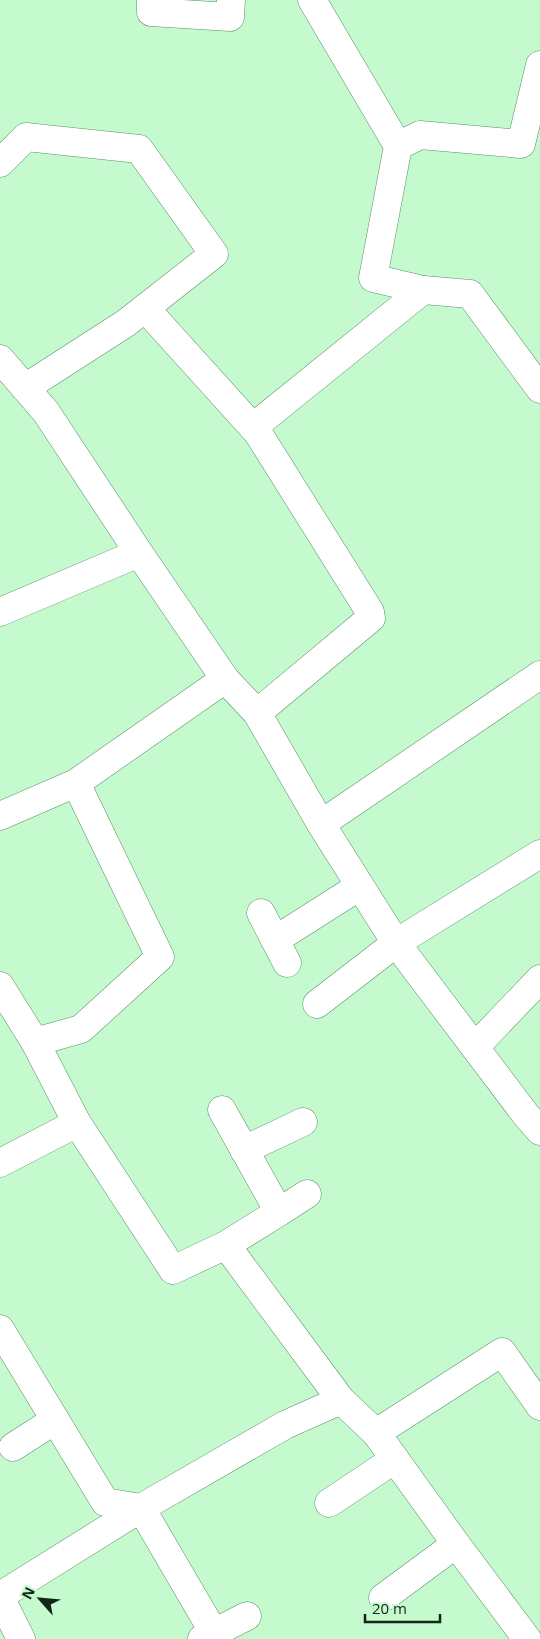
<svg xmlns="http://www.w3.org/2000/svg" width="540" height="1639" font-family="'Open Sans',sans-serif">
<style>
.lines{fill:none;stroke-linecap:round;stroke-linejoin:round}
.minor-casing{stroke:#5d8e67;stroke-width:29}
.minor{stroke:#fff;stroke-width:28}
</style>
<rect width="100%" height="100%" fill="#c5facf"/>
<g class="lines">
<!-- minor casing -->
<g class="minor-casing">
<g id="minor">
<path d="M151,0V12L230,17L231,0"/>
<path d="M312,0L398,146L373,278L423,290L470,294L540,389"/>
<path d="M398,146L420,135L521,144L540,65"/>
<path d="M0,163L26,137L139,149L214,254L126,323L25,388"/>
<path d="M145,308L258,433"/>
<path d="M0,359L46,412L139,553L225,679L257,713L321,824L396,943L526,1115L540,1131"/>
<path d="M0,612L139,553"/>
<path d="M257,713L371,618L370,612L258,433L257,424L423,290"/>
<path d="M0,816L76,783L225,679"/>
<path d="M321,824L540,675"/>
<path d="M261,913L287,963"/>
<path d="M275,940L360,886"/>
<path d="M0,986L35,1042L77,1123L173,1270L226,1245L279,1212"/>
<path d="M317,1004L396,943L540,854"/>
<path d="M35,1042L81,1029L160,957L76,783"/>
<path d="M475,1047L540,979"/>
<path d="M222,1110L279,1212L307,1194"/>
<path d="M244,1150L303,1122"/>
<path d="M0,1163L77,1123"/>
<path d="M226,1245L341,1400L376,1433L456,1544L527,1639"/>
<path d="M0,1329L105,1502L141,1508L214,1633"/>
<path d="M376,1433L502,1352L540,1406"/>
<path d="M13,1447L55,1420"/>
<path d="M329,1503L395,1459"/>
<path d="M0,1596L141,1508L285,1425L341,1400"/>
<path d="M0,1597L21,1639"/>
<path d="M383,1598L456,1544"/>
<path d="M202,1639L247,1616"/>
</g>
</g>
<!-- minor -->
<use href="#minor" class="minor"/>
</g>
<!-- north arrow -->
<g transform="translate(40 1599) rotate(297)" stroke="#c5facf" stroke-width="4" paint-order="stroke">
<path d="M0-4L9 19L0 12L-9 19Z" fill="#122617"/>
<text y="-8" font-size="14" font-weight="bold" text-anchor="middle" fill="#122617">N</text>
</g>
<!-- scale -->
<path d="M365 1614v8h75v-8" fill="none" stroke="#122617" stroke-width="2.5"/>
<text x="372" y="1614" font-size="15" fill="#122617" stroke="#c5facf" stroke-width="4" paint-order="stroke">20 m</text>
</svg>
